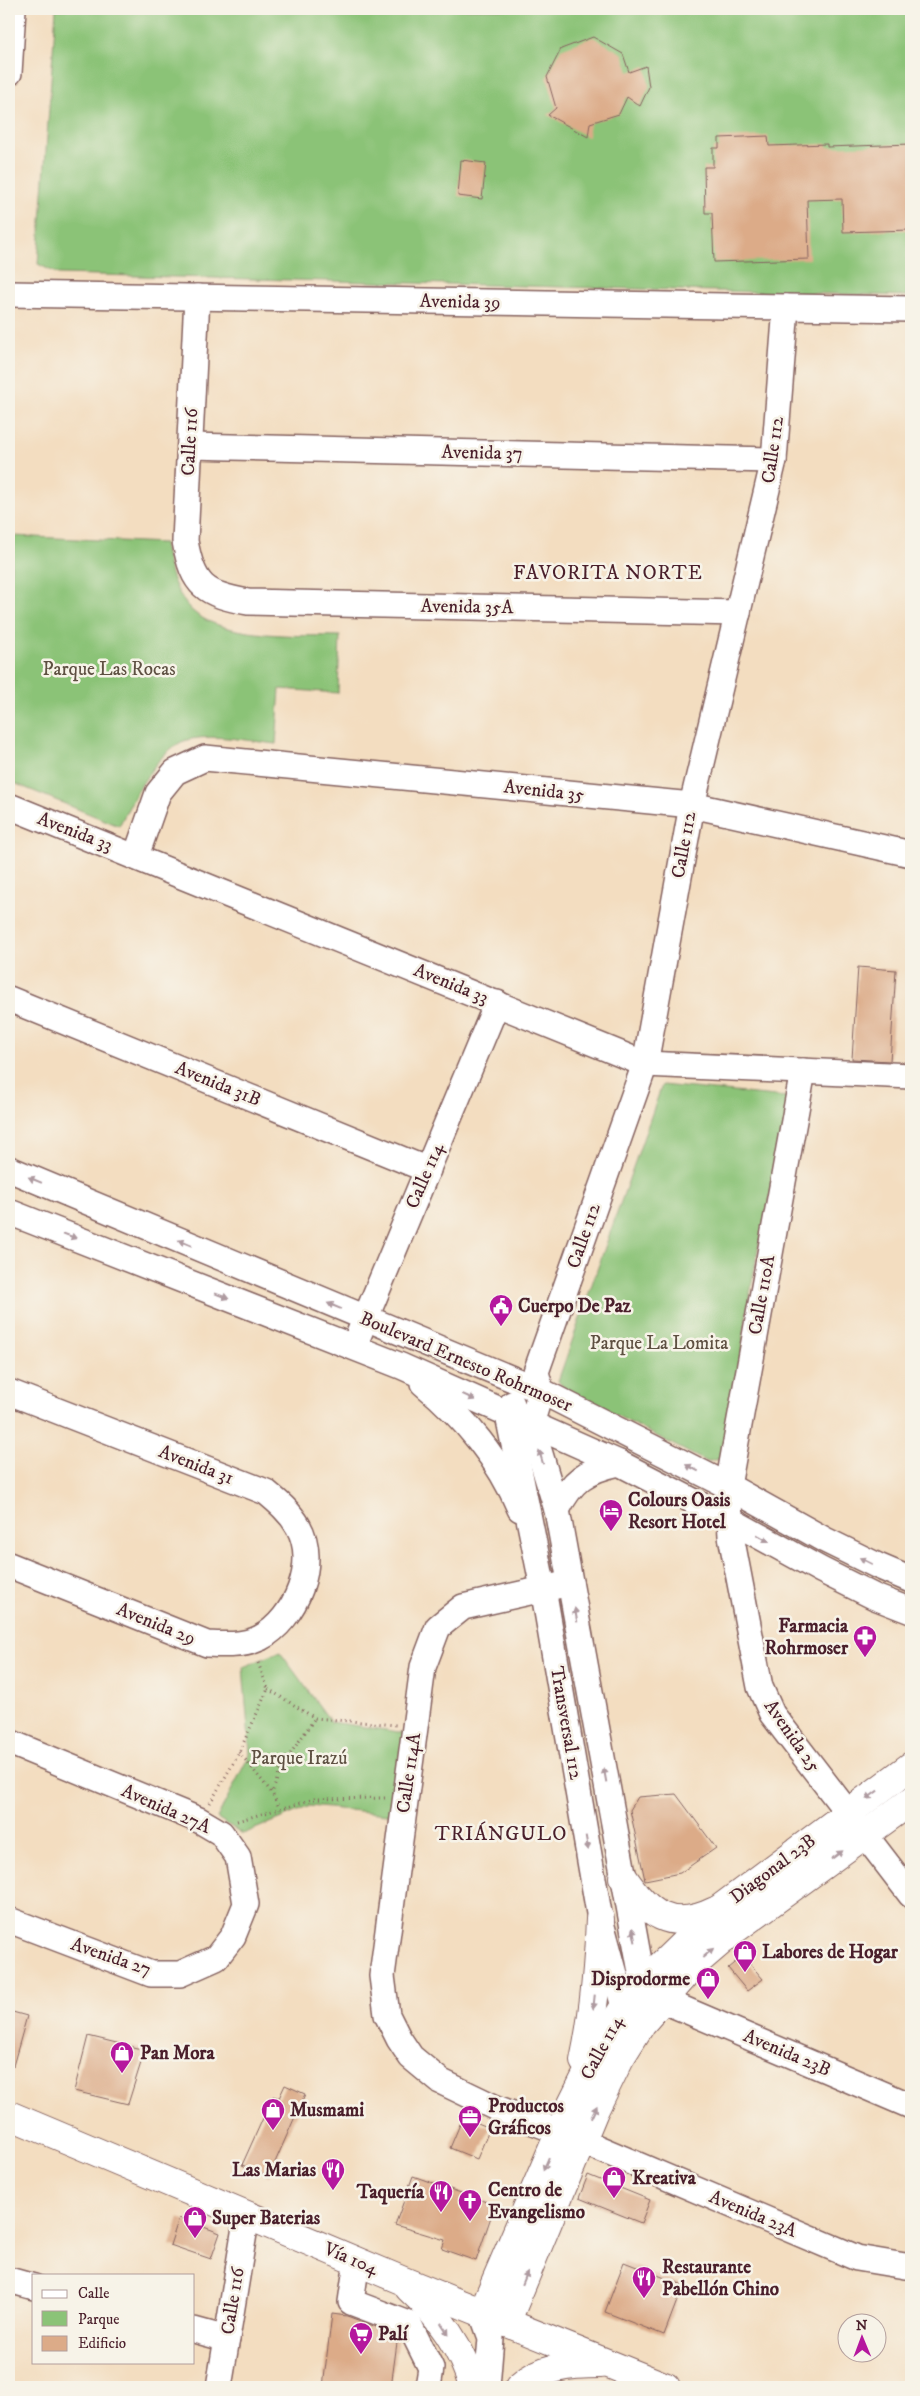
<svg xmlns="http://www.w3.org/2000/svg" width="920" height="2396" font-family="'IM FELL DW Pica',serif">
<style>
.green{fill:#8bc377;stroke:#6a7151}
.building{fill:#dcab88}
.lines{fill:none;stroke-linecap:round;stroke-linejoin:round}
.minor-casing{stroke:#85625f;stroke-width:28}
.major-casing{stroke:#85625f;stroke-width:30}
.path{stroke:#85625f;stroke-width:3;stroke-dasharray:1 4;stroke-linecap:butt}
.minor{stroke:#fff;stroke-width:25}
.major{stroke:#fff;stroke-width:28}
.oneway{fill:#ae9aa0}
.labels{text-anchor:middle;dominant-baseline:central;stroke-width:5;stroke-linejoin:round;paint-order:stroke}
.street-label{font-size:19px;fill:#4a1f2b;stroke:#f7f3e8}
.park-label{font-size:19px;fill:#5e5042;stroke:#f7f3e8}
.poi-label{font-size:19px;font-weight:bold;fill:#4a1f2b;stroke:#f7f3e8;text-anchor:start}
.neighbourhood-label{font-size:20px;letter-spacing:1px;fill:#4a1f2b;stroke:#f7f3e8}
</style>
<rect width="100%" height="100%" fill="#f7f3e8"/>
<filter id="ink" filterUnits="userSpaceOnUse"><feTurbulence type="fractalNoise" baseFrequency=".02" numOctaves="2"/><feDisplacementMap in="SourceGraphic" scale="10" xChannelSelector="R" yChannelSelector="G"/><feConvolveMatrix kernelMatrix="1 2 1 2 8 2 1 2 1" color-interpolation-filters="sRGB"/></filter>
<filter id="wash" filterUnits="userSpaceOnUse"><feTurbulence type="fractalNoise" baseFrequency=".0096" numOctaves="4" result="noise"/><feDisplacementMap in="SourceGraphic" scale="20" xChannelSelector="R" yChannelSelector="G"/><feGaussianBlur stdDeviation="1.12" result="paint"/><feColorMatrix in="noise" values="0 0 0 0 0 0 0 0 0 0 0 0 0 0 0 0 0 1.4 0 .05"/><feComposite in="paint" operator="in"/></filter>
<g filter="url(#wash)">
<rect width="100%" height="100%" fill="#f3ddc0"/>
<!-- green -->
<g class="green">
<path d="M56,9H911V296L58,274L38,264Z"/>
<path d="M13,536L164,543C168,565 172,585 186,604C212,640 299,635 340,636L338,693L280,689L276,744C249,741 217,734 191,739C158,745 133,800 119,826L9,781V602Z"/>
<path d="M662,1085L786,1097L791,1104L758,1249L747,1311L739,1375L723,1458L707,1462L565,1389L558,1381Z"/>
<path d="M280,1652L331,1722L406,1733L397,1815L310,1806L243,1834L217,1818L250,1754L243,1667Z"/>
</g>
<g id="blocks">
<!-- building -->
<g class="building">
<path d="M593,37L623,54L629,72L646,66L649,87L640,106L627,97L619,114L590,123L588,137L548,115L556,108L547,77L561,49Z"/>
<path d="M768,136L769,146L827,144V147L911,144V230L843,232L842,199L807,200L809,259L714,262L712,213H705L704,167H713V148H719V138Z"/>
<path d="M461,160L486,163L482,199L458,196Z"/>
<path d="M858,967L896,970L890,1061L852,1059Z"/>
<path d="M676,1794L716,1848L680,1873L645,1880L630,1810L638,1797Z"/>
<path d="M743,1956L763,1979L747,1991L728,1968Z"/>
<path d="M9,2011L27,2016L13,2066H9Z"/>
<path d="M88,2036L145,2050L128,2104L74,2091Z"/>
<path d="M285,2085L305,2094L269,2176L242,2165L273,2096L279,2098Z"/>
<path d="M463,2117L490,2128L477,2159L450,2148Z"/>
<path d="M588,2175L650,2200L641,2223L579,2198Z"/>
<path d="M413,2176L495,2205L476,2261L442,2249L445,2240L395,2225Z"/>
<path d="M179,2218L220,2233L211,2259L170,2245Z"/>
<path d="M624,2262L683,2285L664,2335L605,2312Z"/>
<path d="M332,2314L347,2316L398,2335L391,2387H323Z"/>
</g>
</g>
</g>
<g filter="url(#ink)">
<use href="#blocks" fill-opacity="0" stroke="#85625f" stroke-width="1"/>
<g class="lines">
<!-- minor casing -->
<g class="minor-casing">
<g id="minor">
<path d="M9,73L13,9"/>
<path d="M9,294L911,309"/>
<path d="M197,297L185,541C193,587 205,594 248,602L738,613"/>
<path d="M190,446L774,460"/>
<path d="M9,806L645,1064L911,1076"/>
<path d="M136,856L158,793L175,772L205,758L692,805L911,854"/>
<path d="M9,999L428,1170"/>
<path d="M803,1071L728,1486L731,1536L760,1687L772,1714L911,1895"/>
<path d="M9,1169L541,1391L728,1486L825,1540L878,1566L911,1580"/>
<path d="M9,1212L401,1366L619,1463L730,1520L821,1570L875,1597L911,1611"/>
<path d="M359,1334L497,1003"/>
<path d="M423,1383C463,1416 500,1460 520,1509"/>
<path d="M9,1392L266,1492C278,1502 290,1512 298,1526C319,1562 296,1619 260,1638C243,1646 225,1645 207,1644L9,1565"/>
<path d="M512,1404L508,1415L543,1588L600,1919L624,2007L637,2018"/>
<path d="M531,1424L541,1391L536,1372L645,1064L692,805L774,460L786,307"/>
<path d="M531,1424L557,1510L643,1983L662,2000L911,2106"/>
<path d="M557,1510C572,1480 586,1470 619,1463"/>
<path d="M570,1583L463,1607L438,1627L423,1667L382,1976L387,2015L399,2039L411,2057L440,2081L494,2107L560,2132L857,2258L905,2266L911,2265"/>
<path d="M9,1742L199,1820L221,1833L238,1857L246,1904L233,1936L216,1958L180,1974H151L9,1920"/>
<path d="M357,2261L351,2302L409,2324L431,2368L428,2387"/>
<path d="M9,2280L34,2287"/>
<path d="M482,2313L491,2338L487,2387"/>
<path d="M194,2330L227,2339"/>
<path d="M219,2387L247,2215"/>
</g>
</g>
<!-- major casing -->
<g class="major-casing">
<g id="major">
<path d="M623,1877C648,1914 670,1933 715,1911"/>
<path d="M584,2061C594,2014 598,1967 600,1919"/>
<path d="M9,2115L401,2280L666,2387"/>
<path d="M409,2288C438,2314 463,2349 473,2387"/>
<path d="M482,2313L571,2106L604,2040L624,2007L643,1983L718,1910L911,1766"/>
<path d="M506,2323L594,2111L620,2058L642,2023L692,1966L734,1930L911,1801"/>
<path d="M519,2387C542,2366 571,2364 601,2364"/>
</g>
</g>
<!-- path -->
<g class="path">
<path d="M268,1689L315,1718L396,1725"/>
<path d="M239,1752L272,1793L280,1809"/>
<path d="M282,1766L315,1718"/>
<path d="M252,1768L282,1766L272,1793"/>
<path d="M210,1803L237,1757L268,1689L257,1660"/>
<path d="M237,1821L314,1799L385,1798"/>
</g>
<!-- minor -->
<use href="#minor" class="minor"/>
<!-- major -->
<use href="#major" class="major"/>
</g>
<!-- one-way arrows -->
<defs><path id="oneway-solid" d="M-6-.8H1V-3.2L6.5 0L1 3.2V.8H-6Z" transform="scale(1.25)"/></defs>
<g class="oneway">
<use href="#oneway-solid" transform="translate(35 1180) rotate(-157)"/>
<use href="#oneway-solid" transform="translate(70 1236) rotate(21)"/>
<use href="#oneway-solid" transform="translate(185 1243) rotate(-157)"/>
<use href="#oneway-solid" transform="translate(222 1296) rotate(21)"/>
<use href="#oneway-solid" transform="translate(334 1306) rotate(-157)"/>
<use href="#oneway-solid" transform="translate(469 1397) rotate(25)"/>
<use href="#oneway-solid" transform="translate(541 1457) rotate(-107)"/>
<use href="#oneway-solid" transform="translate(692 1468) rotate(-153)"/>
<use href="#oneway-solid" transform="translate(763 1538) rotate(29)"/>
<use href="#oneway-solid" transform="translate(866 1561) rotate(-153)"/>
<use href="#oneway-solid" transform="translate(576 1615) rotate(-100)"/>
<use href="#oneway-solid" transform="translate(605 1775) rotate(-100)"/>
<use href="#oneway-solid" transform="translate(872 1795) rotate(144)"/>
<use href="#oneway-solid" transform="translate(587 1843) rotate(80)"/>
<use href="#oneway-solid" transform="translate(837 1855) rotate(-36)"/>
<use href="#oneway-solid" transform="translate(634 1935) rotate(-101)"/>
<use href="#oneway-solid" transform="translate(708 1953) rotate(-41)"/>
<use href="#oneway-solid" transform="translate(594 2002) rotate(96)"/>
<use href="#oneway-solid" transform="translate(594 2112) rotate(-65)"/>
<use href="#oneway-solid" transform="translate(546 2164) rotate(113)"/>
<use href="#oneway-solid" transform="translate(525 2278) rotate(-68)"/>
<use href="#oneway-solid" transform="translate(445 2329) rotate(57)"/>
</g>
</g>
<!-- icons -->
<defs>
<g id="civic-pin" transform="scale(1.25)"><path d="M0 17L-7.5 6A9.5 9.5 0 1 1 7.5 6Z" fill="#b5179e" stroke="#f7f3e8"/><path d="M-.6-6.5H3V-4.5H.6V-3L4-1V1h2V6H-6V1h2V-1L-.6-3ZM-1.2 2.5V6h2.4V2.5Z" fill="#fff"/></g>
<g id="hotel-pin" transform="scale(1.25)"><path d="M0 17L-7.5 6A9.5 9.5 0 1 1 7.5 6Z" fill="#b5179e" stroke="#f7f3e8"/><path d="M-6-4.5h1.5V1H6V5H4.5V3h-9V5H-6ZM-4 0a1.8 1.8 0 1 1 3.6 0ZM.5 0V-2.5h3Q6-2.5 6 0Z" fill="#fff"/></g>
<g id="pharmacy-pin" transform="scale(1.25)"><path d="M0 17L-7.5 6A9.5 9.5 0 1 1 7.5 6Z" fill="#b5179e" stroke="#f7f3e8"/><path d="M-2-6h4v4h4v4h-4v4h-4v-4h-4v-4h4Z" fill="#fff"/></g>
<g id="shop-pin" transform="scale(1.25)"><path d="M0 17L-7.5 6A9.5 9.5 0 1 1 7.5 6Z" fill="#b5179e" stroke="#f7f3e8"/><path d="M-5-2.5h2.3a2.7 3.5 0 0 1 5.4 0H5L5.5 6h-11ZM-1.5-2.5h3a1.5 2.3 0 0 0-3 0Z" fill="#fff"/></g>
<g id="office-pin" transform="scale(1.25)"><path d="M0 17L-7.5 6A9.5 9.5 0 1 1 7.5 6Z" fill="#b5179e" stroke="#f7f3e8"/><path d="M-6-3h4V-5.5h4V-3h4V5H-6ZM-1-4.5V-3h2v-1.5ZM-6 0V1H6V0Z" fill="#fff"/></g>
<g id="restaurant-pin" transform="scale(1.25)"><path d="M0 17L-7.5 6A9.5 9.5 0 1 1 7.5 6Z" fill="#b5179e" stroke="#f7f3e8"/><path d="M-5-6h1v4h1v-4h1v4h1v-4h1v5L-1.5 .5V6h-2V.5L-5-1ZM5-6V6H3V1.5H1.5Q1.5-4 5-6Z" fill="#fff"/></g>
<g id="church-pin" transform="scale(1.25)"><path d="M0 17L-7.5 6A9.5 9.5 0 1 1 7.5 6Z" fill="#b5179e" stroke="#f7f3e8"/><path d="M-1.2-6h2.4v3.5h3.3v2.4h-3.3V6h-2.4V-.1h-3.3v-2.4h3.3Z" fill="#fff"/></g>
<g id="supermarket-pin" transform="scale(1.25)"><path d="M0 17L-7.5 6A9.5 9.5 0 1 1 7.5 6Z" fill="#b5179e" stroke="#f7f3e8"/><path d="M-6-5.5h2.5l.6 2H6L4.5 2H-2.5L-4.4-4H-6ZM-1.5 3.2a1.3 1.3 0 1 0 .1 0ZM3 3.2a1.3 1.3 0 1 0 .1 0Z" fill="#fff"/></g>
</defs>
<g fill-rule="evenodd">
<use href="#civic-pin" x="501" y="1306"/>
<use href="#hotel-pin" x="611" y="1511"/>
<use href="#pharmacy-pin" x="865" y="1637"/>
<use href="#shop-pin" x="745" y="1952"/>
<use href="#shop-pin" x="708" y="1979"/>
<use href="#shop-pin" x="122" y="2053"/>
<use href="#shop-pin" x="273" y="2110"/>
<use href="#office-pin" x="470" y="2117"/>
<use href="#restaurant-pin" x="333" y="2170"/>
<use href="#shop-pin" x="614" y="2178"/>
<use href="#restaurant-pin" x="441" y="2192"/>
<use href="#church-pin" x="470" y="2201"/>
<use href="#shop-pin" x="195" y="2218"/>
<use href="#restaurant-pin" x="644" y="2278"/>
<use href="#supermarket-pin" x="361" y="2334"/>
</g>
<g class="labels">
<!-- street labels -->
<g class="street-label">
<text transform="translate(460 302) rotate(1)">Avenida 39</text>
<text transform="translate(190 442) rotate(-87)">Calle 116</text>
<text transform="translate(773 450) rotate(-82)">Calle 112</text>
<text transform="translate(482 453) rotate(1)">Avenida 37</text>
<text transform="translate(467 607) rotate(1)">Avenida 35A</text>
<text transform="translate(544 791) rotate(6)">Avenida 35</text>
<text transform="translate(75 832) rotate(21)">Avenida 33</text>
<text transform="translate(684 845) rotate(-80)">Calle 112</text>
<text transform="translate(451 984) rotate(22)">Avenida 33</text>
<text transform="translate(218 1084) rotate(22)">Avenida 31B</text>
<text transform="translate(425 1176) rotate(-67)">Calle 114</text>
<text transform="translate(584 1236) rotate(-71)">Calle 112</text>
<text transform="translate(762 1295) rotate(-80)">Calle 110A</text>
<text transform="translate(466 1362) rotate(23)">Boulevard Ernesto Rohrmoser</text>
<text transform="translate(196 1465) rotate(21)">Avenida 31</text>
<text transform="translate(156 1624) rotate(22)">Avenida 29</text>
<text transform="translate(566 1723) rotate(80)">Transversal 112</text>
<text transform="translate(792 1736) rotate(55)">Avenida 25</text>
<text transform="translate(409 1773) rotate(-82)">Calle 114A</text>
<text transform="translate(166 1809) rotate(24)">Avenida 27A</text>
<text transform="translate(773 1869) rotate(-37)">Diagonal 23B</text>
<text transform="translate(111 1957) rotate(19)">Avenida 27</text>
<text transform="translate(602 2048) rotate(-62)">Calle 114</text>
<text transform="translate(787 2053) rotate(23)">Avenida 23B</text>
<text transform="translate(753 2214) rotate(23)">Avenida 23A</text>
<text transform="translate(351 2259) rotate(23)">Vía 104</text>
<text transform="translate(233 2301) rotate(-81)">Calle 116</text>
</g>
<!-- park labels -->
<g class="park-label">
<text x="109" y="669">Parque Las Rocas</text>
<text x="659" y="1343">Parque La Lomita</text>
<text x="299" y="1758">Parque Irazú</text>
</g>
<!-- poi labels -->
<g class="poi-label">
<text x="518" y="1306">Cuerpo De Paz</text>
<text x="628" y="1500">Colours Oasis<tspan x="628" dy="22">Resort Hotel</tspan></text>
<text x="848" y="1626" text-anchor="end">Farmacia<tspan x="848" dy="22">Rohrmoser</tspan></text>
<text x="762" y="1952">Labores de Hogar</text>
<text x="690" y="1979" text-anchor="end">Disprodorme</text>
<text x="140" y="2053">Pan Mora</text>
<text x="488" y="2106">Productos<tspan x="488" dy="22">Gráficos</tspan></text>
<text x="290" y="2110">Musmami</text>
<text x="316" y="2170" text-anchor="end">Las Marias</text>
<text x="632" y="2178">Kreativa</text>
<text x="488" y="2190">Centro de<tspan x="488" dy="22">Evangelismo</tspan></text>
<text x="424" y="2192" text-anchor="end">Taquería</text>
<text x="212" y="2218">Super Baterias</text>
<text x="662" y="2267">Restaurante<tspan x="662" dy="22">Pabellón Chino</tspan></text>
<text x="378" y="2334">Palí</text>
</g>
<!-- neighbourhood labels -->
<g class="neighbourhood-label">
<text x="608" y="573">FAVORITA NORTE</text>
<text x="501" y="1834">TRIÁNGULO</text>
</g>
</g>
<!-- margin -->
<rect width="920" height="2396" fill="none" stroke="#f7f3e8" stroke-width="30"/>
<!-- legend -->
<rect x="32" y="2274" width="162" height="90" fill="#f7f3e8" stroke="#b29e9c"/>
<rect x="42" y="2290" width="25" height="8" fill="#ffffff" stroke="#b29e9c"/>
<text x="78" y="2298" font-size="15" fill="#4a1f2b">Calle</text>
<rect x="42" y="2311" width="25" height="15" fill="#8bc377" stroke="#b29e9c"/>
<text x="78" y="2324" font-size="15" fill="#4a1f2b">Parque</text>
<rect x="42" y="2336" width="25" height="15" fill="#dcab88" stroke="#b29e9c"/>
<text x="78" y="2348" font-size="15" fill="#4a1f2b">Edificio</text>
<!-- north arrow -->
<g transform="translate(862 2338) rotate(359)"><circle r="24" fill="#f7f3e8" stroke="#b29e9c"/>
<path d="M0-4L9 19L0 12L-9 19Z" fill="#b5179e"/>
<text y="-8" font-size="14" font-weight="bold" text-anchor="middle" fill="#4a1f2b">N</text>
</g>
</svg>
